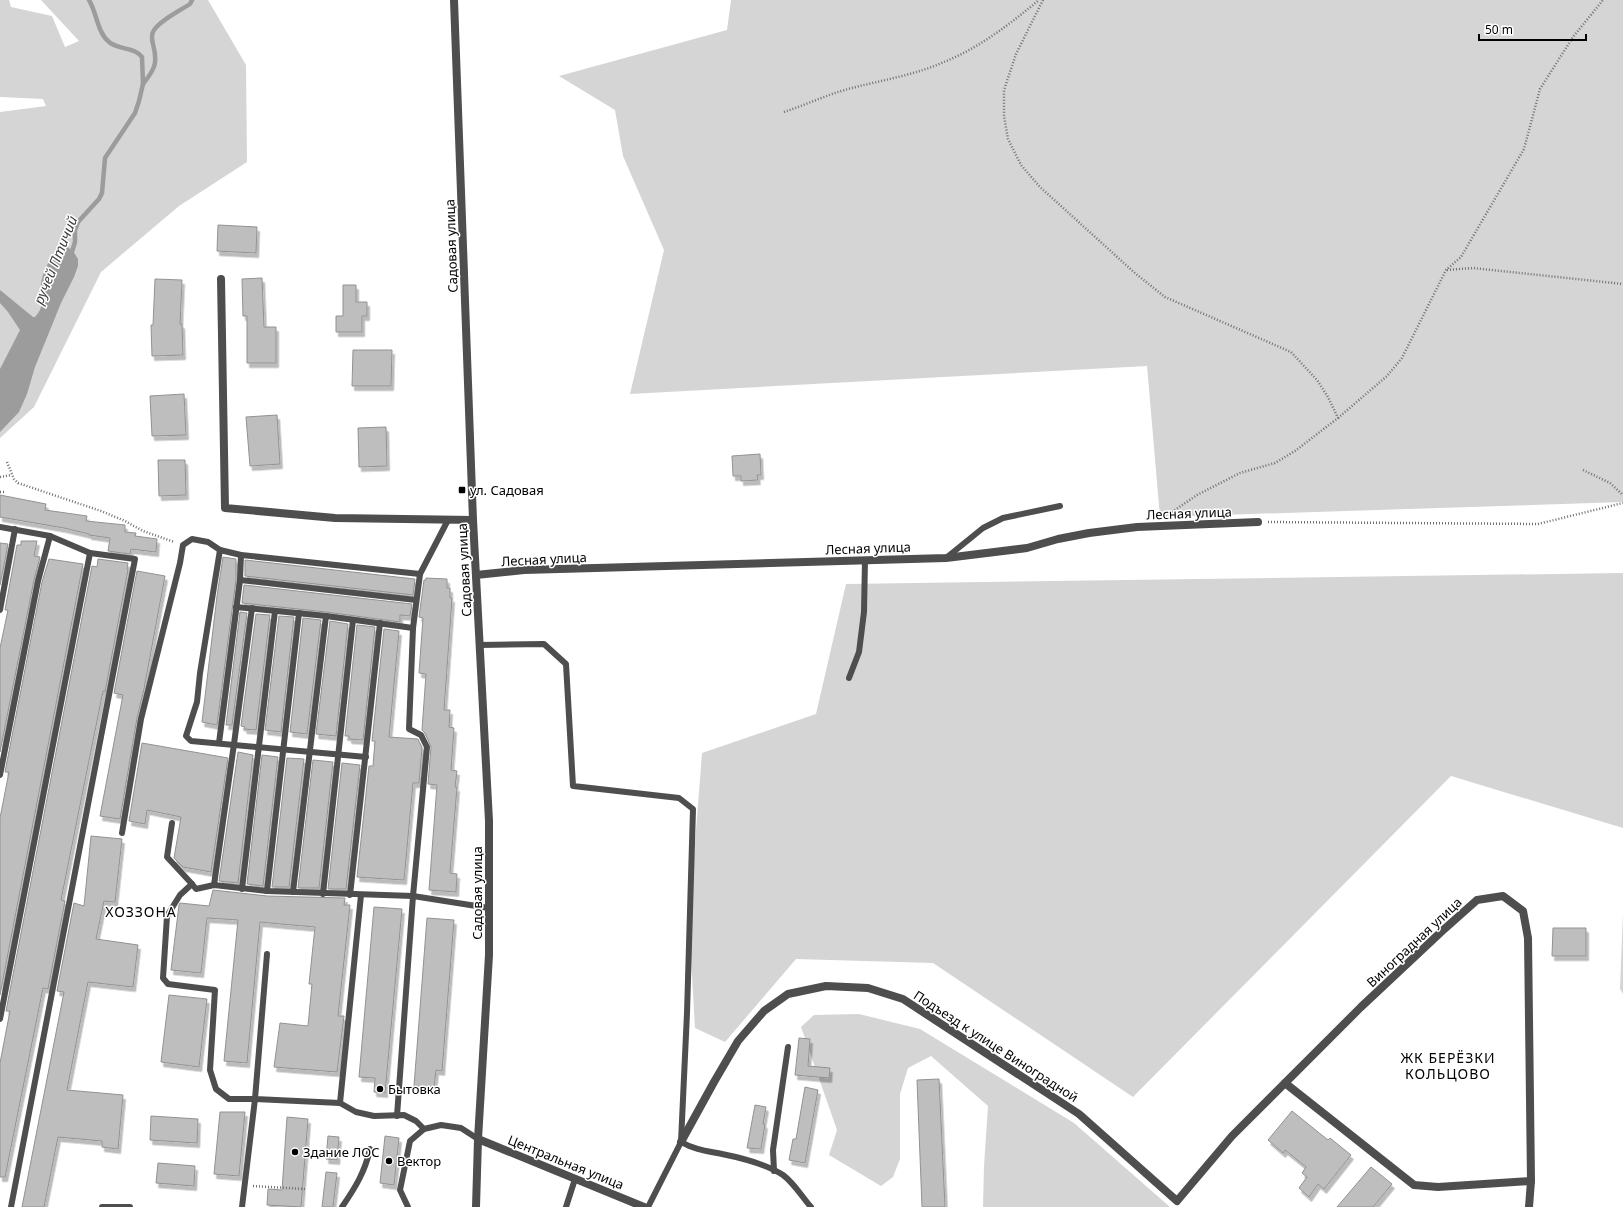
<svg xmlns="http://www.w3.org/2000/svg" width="1623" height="1207" font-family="'Noto Sans',sans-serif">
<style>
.green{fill:#d5d5d5}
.water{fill:#9c9c9c}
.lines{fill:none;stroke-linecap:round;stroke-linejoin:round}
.stream{stroke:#9c9c9c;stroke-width:4.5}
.building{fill:#bebebe;stroke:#929292;filter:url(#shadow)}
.path{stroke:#707070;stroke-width:2.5;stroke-dasharray:1 2;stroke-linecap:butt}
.lane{stroke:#4e4e4e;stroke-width:6}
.street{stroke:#4e4e4e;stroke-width:8}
.poi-dot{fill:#000;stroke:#fff;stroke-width:1.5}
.labels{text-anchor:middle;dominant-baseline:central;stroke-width:3;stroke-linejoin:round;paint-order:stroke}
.street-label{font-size:13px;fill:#000;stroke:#fff}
.poi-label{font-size:13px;fill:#000;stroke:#fff;text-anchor:start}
.water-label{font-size:14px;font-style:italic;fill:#3d3d3d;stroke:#fff}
.neighbourhood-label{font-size:14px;letter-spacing:1px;fill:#000;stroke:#fff}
</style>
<defs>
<filter id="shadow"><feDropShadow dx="2.5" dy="4.5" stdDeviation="0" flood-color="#0004"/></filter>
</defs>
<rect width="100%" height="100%" fill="#fff"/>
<!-- green -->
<g class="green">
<path d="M0,0H9L11,7L52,16L65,47L79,41L41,0H208L246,65L247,162L179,206L101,272L34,407L0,438V112L46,106L43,99L0,97Z"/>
<path d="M731,0H1623V502L1160,517L1147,366L630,394L664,250L623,156L615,110L559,76L727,30Z"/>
<path d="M1623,573V828L1451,776L1133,1097L933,963L796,959L725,1042L695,1028L689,922L702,753L816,714L846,584Z"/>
<path d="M1623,913V994L1620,989Z"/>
<path d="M859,1014L920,1029L1074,1123L1170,1207H983L984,1166L988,1106L931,1056L908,1068L900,1094V1159L893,1177L881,1186L829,1155L837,1130L801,1027L814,1015Z"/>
</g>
<!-- water -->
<path class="water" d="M65,245L73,251L78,259V266L74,277L61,303L35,367L27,394L19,412L0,432V369L20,330L8,312L0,303V290L33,317H35C46,305 40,298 41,284C43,271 52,251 65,245Z"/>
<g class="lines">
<!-- stream -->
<g class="stream">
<path d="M143,84C155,69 158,63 153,44C152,40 151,36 153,32C157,22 181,10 190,4L192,0"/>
<path d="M71,255L75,242V230L78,222L99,199L102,193L105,158L135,113L139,101L143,84L142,57C135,47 118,50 109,42C97,32 97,13 89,0"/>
</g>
</g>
<!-- building -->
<g class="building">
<path d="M218,225L257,227L256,253L217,251Z"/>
<path d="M262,278L264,327H276V363H247V316H243L242,279Z"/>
<path d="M155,279L182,280L180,324H182L183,355L152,356L151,325H153Z"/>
<path d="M343,285H356V302H367V316H362V332H336V316H343Z"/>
<path d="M353,350H392L391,386H352Z"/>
<path d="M184,394L186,435L152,436L150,396Z"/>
<path d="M277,415L280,464L250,466L246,417Z"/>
<path d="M386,427L387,466L359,467L358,428Z"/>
<path d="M760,454L761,475H757L758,480L741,481V476H733L732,456Z"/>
<path d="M158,460H185L186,495L159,496Z"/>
<path d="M0,495L46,504L45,510L87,516L86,521L125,525V532L136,533L135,536L157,539L156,552L131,549L130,554L108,551L110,538L89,535V534L64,528L0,517Z"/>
<path d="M21,541H37L34,556L40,557L34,580L0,752V648L8,610H5L17,545H21Z"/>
<path d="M0,543L8,544L0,585Z"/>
<path d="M223,557L236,559V580L217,725L202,722L217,596Z"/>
<path d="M49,559L83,564L0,995V818L9,772H5L42,582Z"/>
<path d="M98,559L128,563L127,569L128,570L105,692L103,691L61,900L65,901L48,989L43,988L5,1177H0V1063L10,1011H6L92,566L97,567Z"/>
<path d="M245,560L415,579L413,595L245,576Z"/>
<path d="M137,571L165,576L144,689L137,718L120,819L100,816L123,695L114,693Z"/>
<path d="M426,578L447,579V588H450V598H452L444,710H450L449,727L454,728L451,770L457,771L455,787H457L450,873L457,874L456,892L429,890L437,785L428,784L431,747L425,733L422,730L426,674L419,673L423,618L419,617L424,580H426Z"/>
<path d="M244,585L412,604L410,616L400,615V622L326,612L242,603Z"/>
<path d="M240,612L247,613L232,725H226Z"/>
<path d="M256,614L270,615L256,730L244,729L245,727L241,726Z"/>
<path d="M279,616L294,617L281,732L265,730Z"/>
<path d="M303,618L321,620L307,734L290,732Z"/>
<path d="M330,621L348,624L336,736L316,734Z"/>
<path d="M357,625L375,627L363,740L349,739V736H345Z"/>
<path d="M384,629L399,631L389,737L418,739L422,748L419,783H413L404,880L357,877L369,766H373L375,741H372Z"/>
<path d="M142,743L228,758L211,872L183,867L174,858L181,817L147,810L145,824L129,821Z"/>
<path d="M238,752L253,755L238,883L219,881Z"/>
<path d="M262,755L278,757L263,886L247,884Z"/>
<path d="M287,758L304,759L289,887H272Z"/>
<path d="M313,760L333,762L319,888H298Z"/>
<path d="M342,763L360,765L346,889H328Z"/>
<path d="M91,836L122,839L115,902L104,901L96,939L138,945L133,987L88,982L67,1090L123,1095L118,1149L102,1147V1141L58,1137L44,1207H22L64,992L57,991L74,903L84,906Z"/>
<path d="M213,890L267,896L345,898L344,905H350L338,1016H344L337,1072L274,1067L280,1023L308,1026L312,984H309L315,927L281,924L260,922L247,1063L224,1061L238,920L207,918L201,973L171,970L179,905L180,903L209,906Z"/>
<path d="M374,907L402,909L385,1093L374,1092L375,1078L359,1077Z"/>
<path d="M427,918L454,920L442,1071L436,1070L434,1087L414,1086Z"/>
<path d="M1553,928H1586V956H1552Z"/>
<path d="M169,995L207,999L199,1067L161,1062Z"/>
<path d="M799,1038L810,1039L808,1066L830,1068L829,1078L795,1075Z"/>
<path d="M939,1079L945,1207H922L917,1080Z"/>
<path d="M805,1087L818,1090L805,1163L789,1160L793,1139H796Z"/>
<path d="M755,1105L766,1107L763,1124H765L761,1149L747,1148Z"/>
<path d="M1292,1111L1328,1140L1330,1138L1351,1155L1324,1189L1318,1184L1309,1197L1299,1188L1307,1177L1302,1173L1306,1167L1285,1150L1283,1153L1268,1140Z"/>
<path d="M220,1112H245L239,1176L214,1174Z"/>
<path d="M151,1116L198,1119L197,1143L150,1140Z"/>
<path d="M287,1117L308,1119L301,1207L267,1205L268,1189L282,1190Z"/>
<path d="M328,1136L339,1137L337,1160L326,1159Z"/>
<path d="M385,1136L399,1138L394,1185L380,1183Z"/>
<path d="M158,1163L195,1166L194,1186L156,1183Z"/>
<path d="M1371,1167L1392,1184L1373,1207H1337Z"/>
<path d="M326,1172L337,1173L333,1207H322Z"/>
</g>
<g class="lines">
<!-- path -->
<g class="path">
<path d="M1043,0L1016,54L1004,90V116L1008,139L1021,165L1040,187L1136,274L1165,297L1291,352L1317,380L1328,397L1338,418L1295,451L1275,463L1240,473L1197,495L1169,514"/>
<path d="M784,112C802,106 820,98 838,92C874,81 910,77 944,62C979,48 1010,24 1039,0"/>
<path d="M1447,270L1473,268L1623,284"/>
<path d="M1338,418L1387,376L1402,358L1446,270L1461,257L1524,149L1540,89L1573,37L1603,0"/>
<path d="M7,462L14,479L18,483L101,511L125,521L143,531L174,542"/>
<path d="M1583,470L1610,483L1623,495"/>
<path d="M0,477L12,475"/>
<path d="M0,492H4"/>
<path d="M1268,522L1538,524L1623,503"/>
<path d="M253,1186L305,1189"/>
</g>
<!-- lane -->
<g class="lane">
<path d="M0,527L50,536L90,553L135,559L11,1207"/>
<path d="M220,550L200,673L197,702L186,736L191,741L366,757"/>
<path d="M946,558L983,528L1003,518L1060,506"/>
<path d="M240,580L416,600"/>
<path d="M236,607L326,616L413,628"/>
<path d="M0,610L15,529"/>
<path d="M480,645L544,644L566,664L573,786L679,798L693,809L687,1013L681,1142L648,1207"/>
<path d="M849,678L859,652L864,612L865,560"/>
<path d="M219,743L240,580L241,555"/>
<path d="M0,775L38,581L50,536"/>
<path d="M172,823L167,857L192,884"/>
<path d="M122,833L141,719L180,563L183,545L192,539L208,542L220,550L241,555L420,574"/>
<path d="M214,885L234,744L252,608"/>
<path d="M242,889L275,611"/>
<path d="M267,891L299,613"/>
<path d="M293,892L326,616"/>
<path d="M323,894L353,620"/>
<path d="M350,895L380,623"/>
<path d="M267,954L255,1099L340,1103L356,1112L374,1116L404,1115L416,1121L424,1129"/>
<path d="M0,1019L90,553"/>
<path d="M340,1103L361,895"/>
<path d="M397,1116L413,896L427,747L421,735L409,729L413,628L420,574L448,520"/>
<path d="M681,1142C695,1150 707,1151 722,1154C742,1158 766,1164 783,1175C794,1183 802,1197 811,1207"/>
<path d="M774,1171L773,1150L788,1047"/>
<path d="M102,1207H130"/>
<path d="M242,1207L255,1099H229L216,1089L210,1070L215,990L168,984L163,978L167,916L180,895L192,884L196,889L214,885L267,891L413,896L489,908"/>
<path d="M342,1207C355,1188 365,1172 370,1149"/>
<path d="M408,1207L400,1190L410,1141L424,1129L441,1125L461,1128L478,1139"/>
<path d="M566,1207L575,1179"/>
</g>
<!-- street -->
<g class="street">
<path d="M454,0L473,520L489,821V955L478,1139L476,1207"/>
<path d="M221,279L225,508L335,518L473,520"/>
<path d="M476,575L524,570L946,558L1027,548L1058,539L1089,533L1137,527L1258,522"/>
<path d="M1285,1083L1414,1185L1438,1187L1531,1181"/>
<path d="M478,1139L644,1207"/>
<path d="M681,1142L714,1082L738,1041L764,1011L788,994L826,986L868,988L903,999L1079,1114L1177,1201L1232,1136L1361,1007L1441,932L1477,900L1503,896L1523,911L1528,938L1531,1181L1529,1207"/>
</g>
</g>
<!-- markers -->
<g class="poi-dot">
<rect x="458" y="486" width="8" height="8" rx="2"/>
<circle cx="380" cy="1089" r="4"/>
<circle cx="295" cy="1152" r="4"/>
<circle cx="389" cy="1161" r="4"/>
</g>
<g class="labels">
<!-- street labels -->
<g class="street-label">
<text transform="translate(451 246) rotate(-92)">Садовая улица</text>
<text transform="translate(1189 513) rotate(-2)">Лесная улица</text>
<text transform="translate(868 548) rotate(-2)">Лесная улица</text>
<text transform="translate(544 559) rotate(-3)">Лесная улица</text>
<text transform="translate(464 570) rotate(-93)">Садовая улица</text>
<text transform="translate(477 893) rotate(-90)">Садовая улица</text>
<text transform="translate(1414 942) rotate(-43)">Виноградная улица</text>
<text transform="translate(996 1046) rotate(33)">Подъезд к улице Виноградной</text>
<text transform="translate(566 1162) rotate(22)">Центральная улица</text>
</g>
<!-- poi labels -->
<g class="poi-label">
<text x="470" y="490">ул. Садовая</text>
<text x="388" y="1089">Бытовка</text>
<text x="303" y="1152">Здание ЛОС</text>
<text x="397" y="1161">Вектор</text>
</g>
<!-- water labels -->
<g class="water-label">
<text transform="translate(55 260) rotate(-68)">ручей Птичий</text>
</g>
<!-- neighbourhood labels -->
<g class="neighbourhood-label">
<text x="141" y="911">ХОЗЗОНА</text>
<text x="1448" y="1057">ЖК БЕРЁЗКИ<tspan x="1448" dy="16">КОЛЬЦОВО</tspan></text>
</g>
</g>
<!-- scale -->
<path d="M1479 34v6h107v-6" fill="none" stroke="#000000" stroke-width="2"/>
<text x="1485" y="34" font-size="12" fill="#000000" stroke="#ffffff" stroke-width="3" paint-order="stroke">50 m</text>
</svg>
